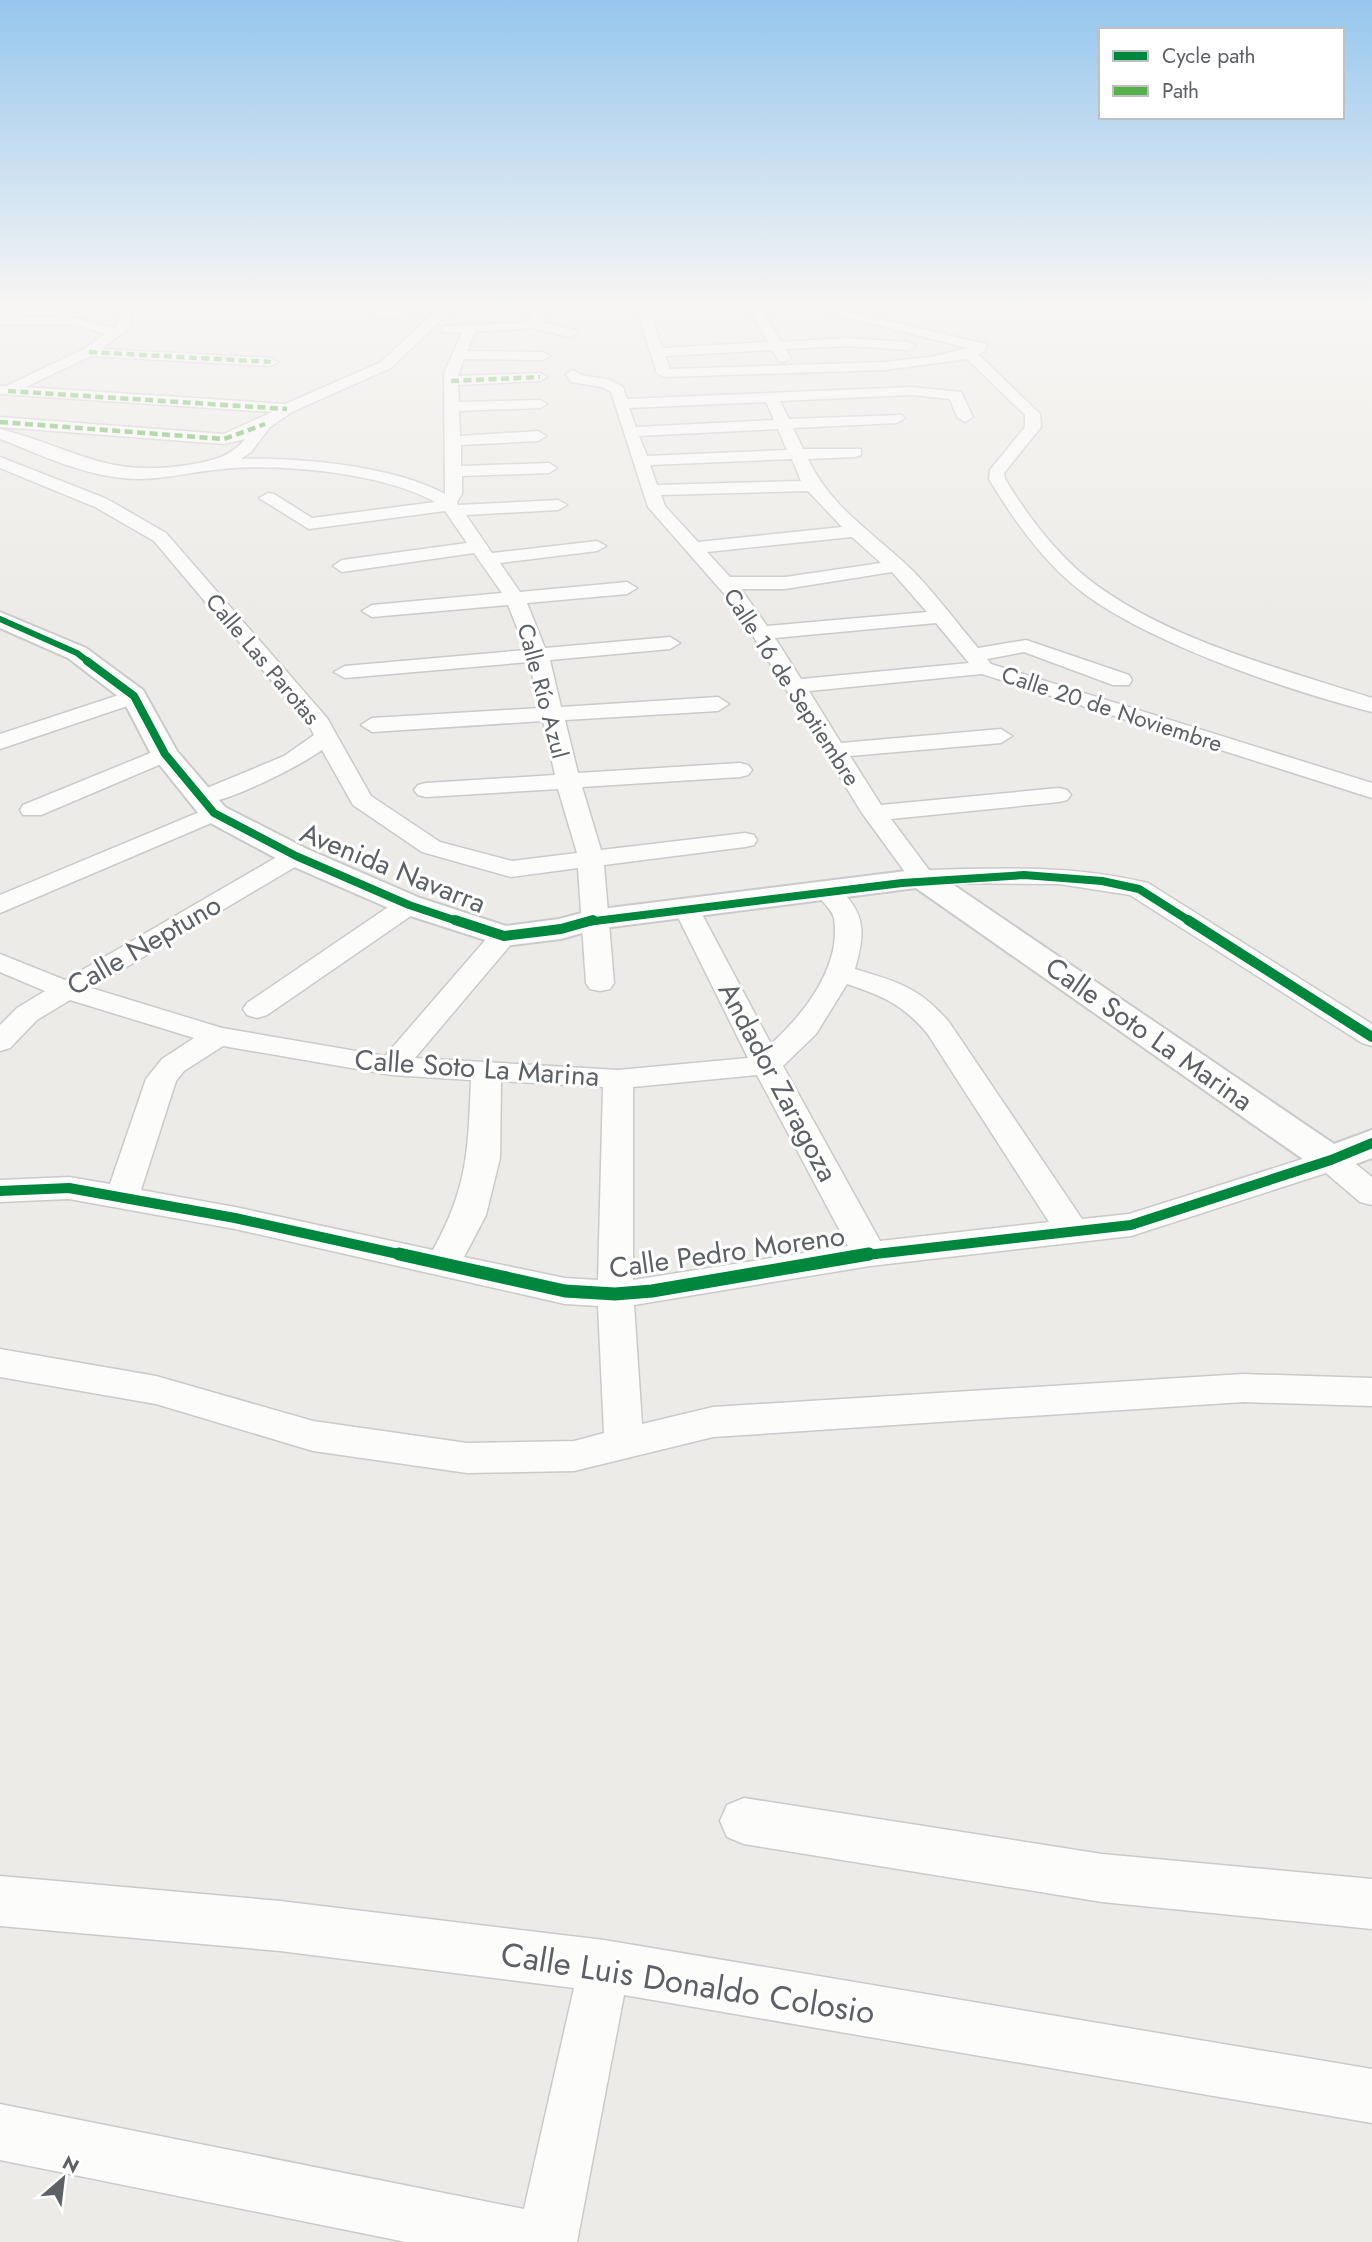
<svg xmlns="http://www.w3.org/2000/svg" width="1372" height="2242" font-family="Jost,sans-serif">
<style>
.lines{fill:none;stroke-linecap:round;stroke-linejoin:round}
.street-casing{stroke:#c9cac9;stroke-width:3}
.secondary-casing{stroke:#c9cac9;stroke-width:4}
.street{fill:#fcfcfb;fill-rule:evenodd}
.secondary{fill:#fcfcfb;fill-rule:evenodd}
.quiet{stroke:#58b04a;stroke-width:4.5;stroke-dasharray:8 4.5;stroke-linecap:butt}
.cycleway-far3-casing{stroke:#fff;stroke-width:9}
.cycleway-far2-casing{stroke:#fff;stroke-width:11}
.cycleway-far1-casing{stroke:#fff;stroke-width:15}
.cycleway-casing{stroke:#fff;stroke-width:18}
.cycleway-far3{stroke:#00873e;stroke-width:6}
.cycleway-far2{stroke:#00873e;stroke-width:8}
.cycleway-far1{stroke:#00873e;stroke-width:10}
.cycleway{stroke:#00873e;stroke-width:13}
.labels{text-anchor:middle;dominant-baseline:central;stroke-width:6;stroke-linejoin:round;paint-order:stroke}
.far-street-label{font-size:23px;fill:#5d6165;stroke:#fff}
.street-label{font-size:28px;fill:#5d6165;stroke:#fff}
.near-street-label{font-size:33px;fill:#5d6165;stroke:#fff}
</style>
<rect width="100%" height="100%" fill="#edebe7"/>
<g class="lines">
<!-- street casing -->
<g class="street-casing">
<g id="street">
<path d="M119,305H131V326L102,349L271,358L278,362L271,366L91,356L26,387L285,404L381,362L435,311L381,317L375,313L377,310L457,305L391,368L292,412L270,427L251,452L241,459C299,457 394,466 445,494L444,373L462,333L443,332V326L522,323L531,319L516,305H530L545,317L544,323L575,330L577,333L570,337L533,328L475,332L467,351L543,352L550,356L543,360L464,359L458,376L540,373L547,377L540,381L458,385L459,402L540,400L547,404L540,408L459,411L460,436L538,431L546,436L538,441L461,445V466L549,463L557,468L549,473L462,476V494L457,502L458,505L558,500L567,505L558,510L466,515L492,553L597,541L606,546L597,551L500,563L520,592L627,582L637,588L627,594L527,603L545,648L670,637L680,643L670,649L550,660L561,707L718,697L729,704L718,711L565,720L578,773L740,763L748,765L752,770L748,775L740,777L582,787L601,850L745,833L754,835L757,840L754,845L745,847L604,865L614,983L610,989L600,991L590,989L586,983L578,868L511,877L422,852L353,805L322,750C301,765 218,809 195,803L191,798L195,793L284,756L314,735L309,725L154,541L95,507L0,468V457L107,499L166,533L327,718L371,796L440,842L512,861L577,853L558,789L426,797L418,795L414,790L418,785L426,783L555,775L543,721L372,732L361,725L372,718L540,708L529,662L345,678L334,672L345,666L526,650L508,605L372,617L362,611L372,605L502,593L474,553L342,572L333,566L342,560L467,543L445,511L309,529L259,498L268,493L274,494L312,518L435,502C383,473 281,463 222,469C188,472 156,482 122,478C80,474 39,454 0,439V429C75,448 104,478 188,465C210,461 230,458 245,439L224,444L0,427V417L224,434L272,412L0,394V386H6L84,349L105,334L77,325L0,324V316L77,318L113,328L118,325Z"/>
<path d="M629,305H642L651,315L662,348L768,342L752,315L758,311L763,312L781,342L848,338L908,342L915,346L908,350L848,346L786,349L791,358L784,362L779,361L772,350L665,356L670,369L885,362L930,357L968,348L798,305H820L986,344V350L978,354L1040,414L1041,427L1004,473L1005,479C1027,515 1054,551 1087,578C1164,639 1279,668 1372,698V712C1289,691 1134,639 1071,583C1038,554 1011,516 989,479L990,470L1025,427V415L967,359L885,370L664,377L657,373L639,316Z"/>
<path d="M573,370L581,375L611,380L623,387L627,399L912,387L961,392L973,417L965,422L957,417L950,399L912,395L780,401L789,419L902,415L905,418L897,423L793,428L803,449H861V455L855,457L808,459C832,510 876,534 915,573C937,596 957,623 978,648L1026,640L1129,675L1132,680L1129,685H1113L1024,652L987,659L991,664L1372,783V798L982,674L809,691L841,743L1001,729L1012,736L1001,743L850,756L881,805L1059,788L1067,790L1071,795L1067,800L1059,802L891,819L929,870C1004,868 1075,865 1148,883L1372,1024V1046L1362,1043L1130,895L1059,884L913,883L862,813L734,605L648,507L611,392L602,387L571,382L566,374ZM766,402L774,420L636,427L629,408ZM778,429L787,450L647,456L639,436ZM792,459L801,481L657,485L650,465ZM808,491L842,527L698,542L665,506L661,495ZM852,537L881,563L785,577H730L707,552ZM892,572L927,612L767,626L741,589H785ZM936,623L969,663L801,679L775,638Z"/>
<path d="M134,690L142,691L145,696L142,701L0,749V734Z"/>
<path d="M165,747L176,754L173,759L41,815H23L20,810L23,805Z"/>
<path d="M214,806L223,808L226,813L223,818L0,913V895Z"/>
<path d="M296,848L305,851L309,856L305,861L91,988L222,1028L385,1056L494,930H514L518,936L415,1058L618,1070L748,1058L674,909L678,903H696L771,1044C804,1014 842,966 834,918C832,909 820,900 815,892L819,886C833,883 838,887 847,897C867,920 863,940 855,969C898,982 919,987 949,1022L1082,1219L1129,1214L1331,1150L1342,1153L1372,1177V1205L1360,1202L1326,1173L1131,1236L870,1266L634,1305L642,1424L713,1407L1243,1374L1372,1378V1406L1243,1402L713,1437L574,1471L467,1473L313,1451L156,1404L0,1377V1349L156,1376L313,1421L467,1443L574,1441L604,1433L598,1306L565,1304L235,1229L69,1199L0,1202V1180L69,1177L110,1184L146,1079L162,1059L194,1038L70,1000L37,1020L10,1048L0,1051V1025L17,1008L45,991L0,972V954L65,980L287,851ZM847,984C883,996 902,1004 927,1033L1049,1222L880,1241L783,1066L816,1034ZM223,1046L392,1075L471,1080C468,1150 468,1187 433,1250L235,1207L141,1190L176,1081L184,1071ZM757,1075L848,1246L633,1280V1087ZM501,1081L603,1087L598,1280L565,1278L464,1257L486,1215L500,1158Z"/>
<path d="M409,897L418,899L422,905L418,911L267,1015L257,1018L247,1015L243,1009L247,1003L400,899Z"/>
<path d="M744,1798L1102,1854L1372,1879V1929L1102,1902L744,1844L727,1837L720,1821L727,1805Z"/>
<path d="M0,1876L280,1901L604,1940L1372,2069V2123L624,1995L577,2242H406L0,2160V2104L524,2209L574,1988L280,1951L0,1926Z"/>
</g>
</g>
<!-- secondary casing -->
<g class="secondary-casing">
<path id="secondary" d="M0,612L86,648L143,690L177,751L225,807L307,849L420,898L506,926L559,919L593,910L922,869L933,871L1334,1144L1372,1130V1158L1331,1173L1317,1169L916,888L596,929L561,939L504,946L398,912L285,863L203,819L151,754L123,700L68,658L0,628Z"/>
</g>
<!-- street -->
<use href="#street" class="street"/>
<!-- secondary -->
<use href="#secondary" class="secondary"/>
<!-- quiet -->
<g class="quiet">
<path d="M89,352L271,362"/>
<path d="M451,381L540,377"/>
<path d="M8,391L287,409"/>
<path d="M0,422L224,439L265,424"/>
</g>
<!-- cycleway-far3 casing -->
<g class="cycleway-far3-casing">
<path id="cycleway-far3" d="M0,619L77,653L90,663"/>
</g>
<!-- cycleway-far2 casing -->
<g class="cycleway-far2-casing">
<g id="cycleway-far2">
<path d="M87,661L134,696L165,754L214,813L296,856L409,905L460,922"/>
<path d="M587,922L902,883L1024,875L1102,881L1139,889L1191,922"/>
</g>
</g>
<!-- cycleway-far1 casing -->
<g class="cycleway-far1-casing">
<g id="cycleway-far1">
<path d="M455,920L504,936L561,929L593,920"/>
<path d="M1188,920L1372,1037"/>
<path d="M0,1191L69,1188L235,1218L407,1256"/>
<path d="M858,1256L1131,1225L1331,1160L1372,1143"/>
</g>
</g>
<!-- cycleway casing -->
<g class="cycleway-casing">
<path id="cycleway" d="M399,1254L565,1291L615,1294L652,1291L869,1254"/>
</g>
<!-- cycleway-far3 -->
<use href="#cycleway-far3" class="cycleway-far3"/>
<!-- cycleway-far2 -->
<use href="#cycleway-far2" class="cycleway-far2"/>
<!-- cycleway-far1 -->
<use href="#cycleway-far1" class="cycleway-far1"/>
<!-- cycleway -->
<use href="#cycleway" class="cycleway"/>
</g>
<!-- sky -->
<linearGradient id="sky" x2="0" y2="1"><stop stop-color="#96c6ee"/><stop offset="0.49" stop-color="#f7f6f4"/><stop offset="1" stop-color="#f7f6f4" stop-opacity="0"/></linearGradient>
<rect width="1372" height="619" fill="url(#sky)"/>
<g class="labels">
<!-- far-street labels -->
<g class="far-street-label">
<text transform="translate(263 659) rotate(50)">Calle Las Parotas</text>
<text transform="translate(792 687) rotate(57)">Calle 16 de Septiembre</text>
<text transform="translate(543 691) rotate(75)">Calle Río Azul</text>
<text transform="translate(1112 709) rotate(18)">Calle 20 de Noviembre</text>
</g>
<!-- street labels -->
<g class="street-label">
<text transform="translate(393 868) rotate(22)">Avenida Navarra</text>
<text transform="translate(144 945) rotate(-30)">Calle Neptuno</text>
<text transform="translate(1149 1034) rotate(35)">Calle Soto La Marina</text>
<text transform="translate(477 1068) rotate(4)">Calle Soto La Marina</text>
<text transform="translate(778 1082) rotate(62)">Andador Zaragoza</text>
<text transform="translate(727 1252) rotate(-8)">Calle Pedro Moreno</text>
</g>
<!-- near-street labels -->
<g class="near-street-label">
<text transform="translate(688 1983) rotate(9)">Calle Luis Donaldo Colosio</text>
</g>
</g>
<!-- legend -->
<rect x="1099" y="28" width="245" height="91" fill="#ffffff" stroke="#bec0c1" stroke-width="2"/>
<rect x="1113" y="51" width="35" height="10" fill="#00873e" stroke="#bec0c1" stroke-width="2"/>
<text x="1162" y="63" font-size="21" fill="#5d6165">Cycle path</text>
<rect x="1113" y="86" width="35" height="10" fill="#58b04a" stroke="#bec0c1" stroke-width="2"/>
<text x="1162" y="98" font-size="21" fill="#5d6165">Path</text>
<!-- north arrow -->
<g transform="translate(63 2179) rotate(28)" stroke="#ffffff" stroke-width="5" paint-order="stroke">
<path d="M0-5L12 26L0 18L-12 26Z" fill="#5d6165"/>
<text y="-10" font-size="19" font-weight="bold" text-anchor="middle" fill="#5d6165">N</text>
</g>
</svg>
